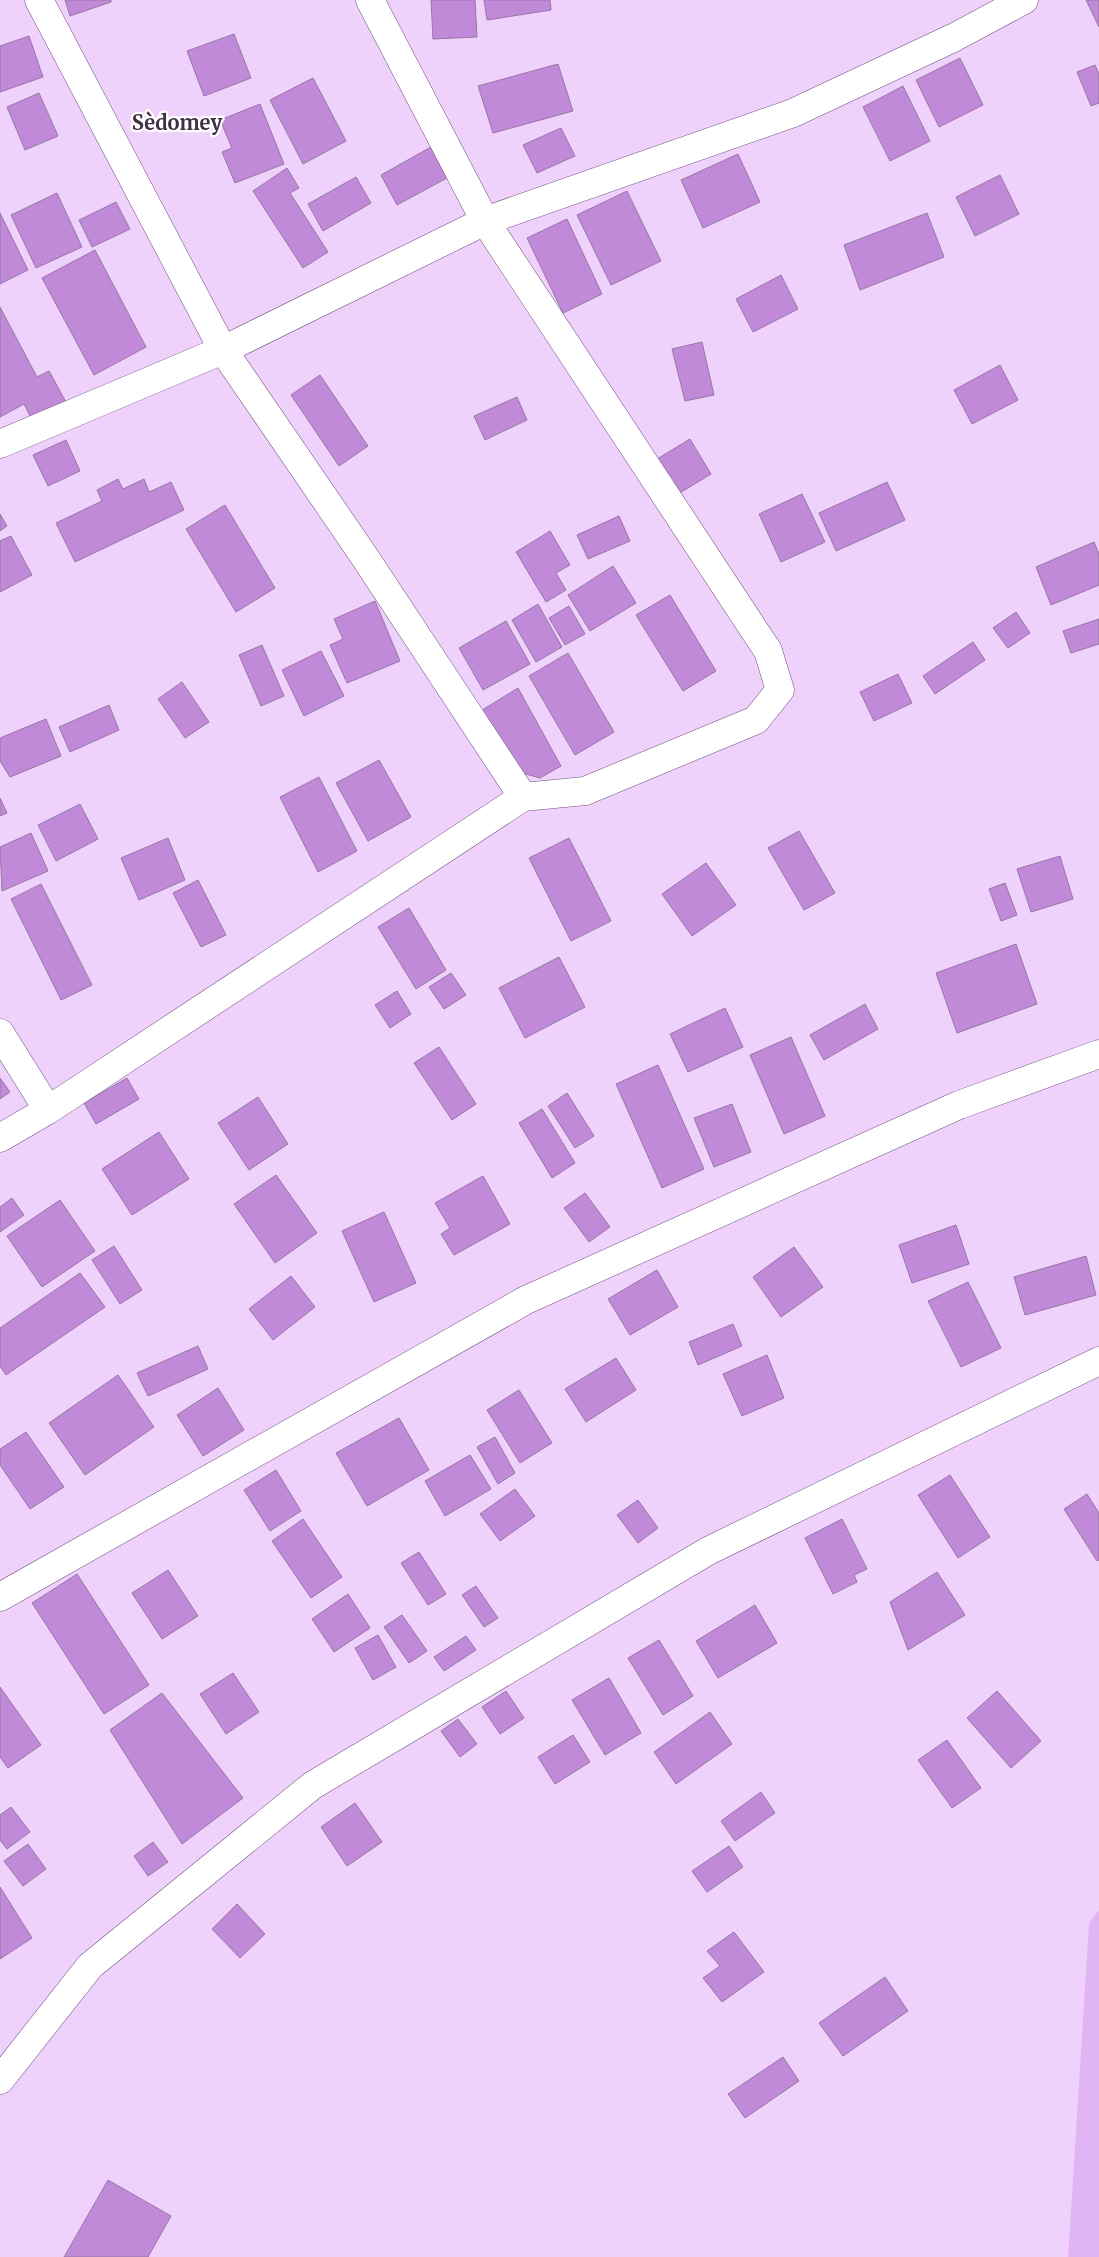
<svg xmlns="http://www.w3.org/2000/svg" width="1099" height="2257" font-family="Merriweather,serif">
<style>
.green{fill:#e1b5f4}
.building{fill:#c18ad9;stroke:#9776a5}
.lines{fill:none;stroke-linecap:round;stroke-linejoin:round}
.street-casing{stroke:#71517f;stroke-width:29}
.street{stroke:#fff;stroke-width:28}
.labels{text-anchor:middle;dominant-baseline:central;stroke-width:4.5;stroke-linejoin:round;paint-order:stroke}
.quarter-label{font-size:20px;font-weight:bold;fill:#3e3045;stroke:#fff}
</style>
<rect width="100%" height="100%" fill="#efd2fc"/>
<!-- green -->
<path class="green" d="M1099,1910V2257H1068L1089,1924Z"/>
<!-- building -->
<g class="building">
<path d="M65,0H111V2L70,16Z"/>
<path d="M431,0H475L477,37L433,39Z"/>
<path d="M484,0H550L551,10L487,20Z"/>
<path d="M1086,0H1099V27Z"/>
<path d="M234,34L251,78L204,96L187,51Z"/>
<path d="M29,36L43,77L0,92V46Z"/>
<path d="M960,58L983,105L939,127L916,80Z"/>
<path d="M558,64L573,111L493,133L478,86Z"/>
<path d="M1095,65L1099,74V103L1091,106L1077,72Z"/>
<path d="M313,78L346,141L303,164L270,100Z"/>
<path d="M903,86L930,141L890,161L863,107Z"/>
<path d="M39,93L58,136L25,150L7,107Z"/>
<path d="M260,104L284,164L235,183L222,152L232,148L220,120Z"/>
<path d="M561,128L575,156L537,173L523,145Z"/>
<path d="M431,147L447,178L397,205L381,175Z"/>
<path d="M738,154L760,202L703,228L681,180Z"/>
<path d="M287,168L299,188L290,193L328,252L303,268L253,191Z"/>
<path d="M1000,175L1019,214L975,236L956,197Z"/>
<path d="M356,177L371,203L323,231L308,204Z"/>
<path d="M627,191L661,261L611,285L577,215Z"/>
<path d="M57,193L82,247L36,268L11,215Z"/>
<path d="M116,202L130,229L92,247L79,220Z"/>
<path d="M0,213L28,270L0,284Z"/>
<path d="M927,213L944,257L860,290L844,245Z"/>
<path d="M567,219L602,294L563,313L527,238Z"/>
<path d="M95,250L146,347L94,375L42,278Z"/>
<path d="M781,275L798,309L753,332L736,299Z"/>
<path d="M0,307L37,377L49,371L66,402L32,420L24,404L0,417Z"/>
<path d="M702,342L714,395L685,401L672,349Z"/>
<path d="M1000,365L1018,400L972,424L954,390Z"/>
<path d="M320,375L368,446L339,466L291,395Z"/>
<path d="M517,397L527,420L485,440L474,416Z"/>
<path d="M690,439L711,474L678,494L657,459Z"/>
<path d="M66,440L80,471L48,486L33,455Z"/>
<path d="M118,479L123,489L144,479L149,492L171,482L184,510L75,562L56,523L102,501L97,490Z"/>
<path d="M887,482L905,520L836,551L819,513Z"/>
<path d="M802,494L825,542L781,562L759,514Z"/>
<path d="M225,505L275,588L236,612L186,529Z"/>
<path d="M0,514L7,526L0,531Z"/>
<path d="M619,516L630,541L588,559L577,535Z"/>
<path d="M550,531L570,565L556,573L566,590L546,602L516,552Z"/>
<path d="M11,536L32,575L0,592V541Z"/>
<path d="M1094,542L1099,554V585L1051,605L1036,567Z"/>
<path d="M613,566L636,603L590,631L568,595Z"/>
<path d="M670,595L716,671L683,691L636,615Z"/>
<path d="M375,601L400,661L347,683L330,645L343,639L334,619Z"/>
<path d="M538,604L562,647L536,662L512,620Z"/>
<path d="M569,606L585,634L565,645L549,618Z"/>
<path d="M1016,612L1030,633L1008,648L993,628Z"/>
<path d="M1099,619V644L1071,653L1063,631Z"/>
<path d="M506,621L530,664L483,690L459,648Z"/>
<path d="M973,642L985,660L935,694L923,676Z"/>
<path d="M262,645L284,696L261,706L239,655Z"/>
<path d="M321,651L344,696L304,716L282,670Z"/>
<path d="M568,653L614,732L575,755L529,676Z"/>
<path d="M898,674L912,703L874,721L860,692Z"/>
<path d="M182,682L209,722L185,738L158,699Z"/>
<path d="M518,688L561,766L540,778L511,770L479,712Z"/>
<path d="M109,705L119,730L70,752L59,727Z"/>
<path d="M46,719L61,756L10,777L0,761V738Z"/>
<path d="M379,760L411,817L368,841L336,783Z"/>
<path d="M319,777L357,851L318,872L280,797Z"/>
<path d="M0,798L7,813L0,816Z"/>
<path d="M80,804L98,839L56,861L38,825Z"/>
<path d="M799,831L835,893L804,910L768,848Z"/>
<path d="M31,833L48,871L2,891L0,847Z"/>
<path d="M168,838L185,880L139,900L121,858Z"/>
<path d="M569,838L611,921L571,941L529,858Z"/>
<path d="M1060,856L1073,899L1031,912L1017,869Z"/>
<path d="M706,863L736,905L692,936L662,894Z"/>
<path d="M198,880L226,935L201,947L173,893Z"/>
<path d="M1005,883L1017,915L1001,921L989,889Z"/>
<path d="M41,884L92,985L61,1000L11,899Z"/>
<path d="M409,908L446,970L416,989L378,927Z"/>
<path d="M1016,944L1037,1004L957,1033L936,973Z"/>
<path d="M559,957L585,1007L525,1038L499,988Z"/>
<path d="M451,973L466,995L444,1009L429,987Z"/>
<path d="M397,991L411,1014L390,1028L375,1005Z"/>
<path d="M865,1004L878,1029L824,1060L810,1035Z"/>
<path d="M725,1008L743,1047L688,1072L670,1034Z"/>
<path d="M791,1037L825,1116L784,1134L750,1055Z"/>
<path d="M439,1047L476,1104L452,1120L414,1063Z"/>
<path d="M658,1065L704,1169L662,1188L616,1084Z"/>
<path d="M0,1078L10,1092L0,1099Z"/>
<path d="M127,1078L139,1099L96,1124L84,1103Z"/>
<path d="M567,1093L594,1136L575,1148L548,1106Z"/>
<path d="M258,1097L288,1144L249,1170L218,1123Z"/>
<path d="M732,1104L751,1152L714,1167L694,1118Z"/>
<path d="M542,1109L575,1163L552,1178L519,1123Z"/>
<path d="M159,1132L189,1179L132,1215L102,1169Z"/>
<path d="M276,1175L317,1233L275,1263L234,1204Z"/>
<path d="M483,1176L510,1224L454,1255L441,1234L450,1228L435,1203Z"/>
<path d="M585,1193L610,1227L589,1242L564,1208Z"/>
<path d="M12,1198L24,1215L0,1232V1207Z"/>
<path d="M60,1200L95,1251L42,1287L7,1236Z"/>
<path d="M384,1212L416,1283L374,1302L342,1231Z"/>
<path d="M956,1225L969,1264L912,1283L899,1245Z"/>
<path d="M114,1246L142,1290L120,1304L92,1260Z"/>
<path d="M794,1247L823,1287L781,1317L753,1277Z"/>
<path d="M1086,1256L1096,1295L1025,1315L1014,1277Z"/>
<path d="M657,1270L678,1307L630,1335L608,1299Z"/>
<path d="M80,1273L105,1307L6,1375L0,1366V1328Z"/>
<path d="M291,1276L315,1307L273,1340L249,1309Z"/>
<path d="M968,1282L1001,1348L961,1367L928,1301Z"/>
<path d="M733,1324L742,1346L698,1365L689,1342Z"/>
<path d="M198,1346L208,1369L148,1396L137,1373Z"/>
<path d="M767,1355L784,1398L742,1416L723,1374Z"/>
<path d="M616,1358L636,1390L586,1422L565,1389Z"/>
<path d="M118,1375L154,1427L85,1475L49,1423Z"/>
<path d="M218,1388L244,1430L203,1456L177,1415Z"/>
<path d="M519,1390L552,1443L520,1463L487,1410Z"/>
<path d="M399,1418L429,1470L367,1506L336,1453Z"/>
<path d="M26,1432L64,1487L30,1509L0,1465V1449Z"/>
<path d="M495,1437L515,1473L498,1484L477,1447Z"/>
<path d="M470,1455L491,1489L445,1516L425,1481Z"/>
<path d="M276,1470L301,1511L270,1531L244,1490Z"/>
<path d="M950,1475L990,1537L958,1558L918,1495Z"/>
<path d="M515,1489L535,1516L500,1541L480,1514Z"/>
<path d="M1087,1494L1099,1513V1560L1097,1561L1064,1509Z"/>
<path d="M638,1500L658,1528L638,1543L617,1515Z"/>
<path d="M303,1519L342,1577L311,1598L272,1541Z"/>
<path d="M842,1519L867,1569L854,1575L857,1582L833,1594L805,1538Z"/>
<path d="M419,1552L446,1594L428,1605L401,1563Z"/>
<path d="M168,1570L198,1616L162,1639L132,1593Z"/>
<path d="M937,1572L965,1615L908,1650L890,1602Z"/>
<path d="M77,1574L149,1685L104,1714L32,1603Z"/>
<path d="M476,1586L498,1618L484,1627L462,1595Z"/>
<path d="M348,1594L370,1628L334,1652L312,1619Z"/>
<path d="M755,1605L777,1643L718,1678L696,1641Z"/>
<path d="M402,1615L427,1651L409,1663L384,1627Z"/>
<path d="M378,1635L396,1667L373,1680L355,1648Z"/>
<path d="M466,1636L476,1650L444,1671L434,1657Z"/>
<path d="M659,1640L693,1696L663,1715L628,1658Z"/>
<path d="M233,1673L259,1712L226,1734L200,1694Z"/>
<path d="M609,1678L641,1733L605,1755L572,1700Z"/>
<path d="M0,1687L41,1745L8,1768L0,1757Z"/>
<path d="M506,1691L524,1718L500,1734L482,1707Z"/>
<path d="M997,1691L1041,1741L1011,1768L967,1718Z"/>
<path d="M162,1693L243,1798L182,1844L110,1730Z"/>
<path d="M710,1712L732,1744L676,1784L654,1752Z"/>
<path d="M458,1719L477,1744L460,1757L441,1731Z"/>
<path d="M573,1735L590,1762L555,1784L538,1757Z"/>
<path d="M947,1740L981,1788L952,1808L918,1760Z"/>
<path d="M761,1792L775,1813L735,1841L721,1821Z"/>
<path d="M355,1803L382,1842L347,1866L321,1827Z"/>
<path d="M11,1807L30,1832L7,1849L0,1840V1815Z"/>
<path d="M153,1842L168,1862L148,1876L134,1856Z"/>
<path d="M28,1844L46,1869L23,1886L4,1861Z"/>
<path d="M729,1846L743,1867L707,1892L692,1871Z"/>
<path d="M0,1887L32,1938L0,1959Z"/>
<path d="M237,1904L265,1934L240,1958L212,1929Z"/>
<path d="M734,1932L764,1972L722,2002L703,1978L720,1966L707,1951Z"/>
<path d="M885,1977L908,2011L843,2056L819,2023Z"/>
<path d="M783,2057L799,2081L745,2118L728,2094Z"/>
<path d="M108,2180L171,2216L148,2257H64Z"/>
</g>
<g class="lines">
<!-- street casing -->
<g class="street-casing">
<g id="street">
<path d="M39,0L223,350L364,556L523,797"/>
<path d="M0,444L223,350L485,221L793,113L955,37L1024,0"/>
<path d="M0,1033L48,1110"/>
<path d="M0,1138L48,1110L523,797L585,791L756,720L780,690L768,651L485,221L370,0"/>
<path d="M0,1597L526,1300L959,1105L1099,1054"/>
<path d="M0,2080L90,1966L313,1785L708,1551L1099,1361"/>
</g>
</g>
<!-- street -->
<use href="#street" class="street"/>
</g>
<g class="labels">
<!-- quarter labels -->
<g class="quarter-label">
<text x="177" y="122">Sèdomey</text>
</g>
</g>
</svg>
